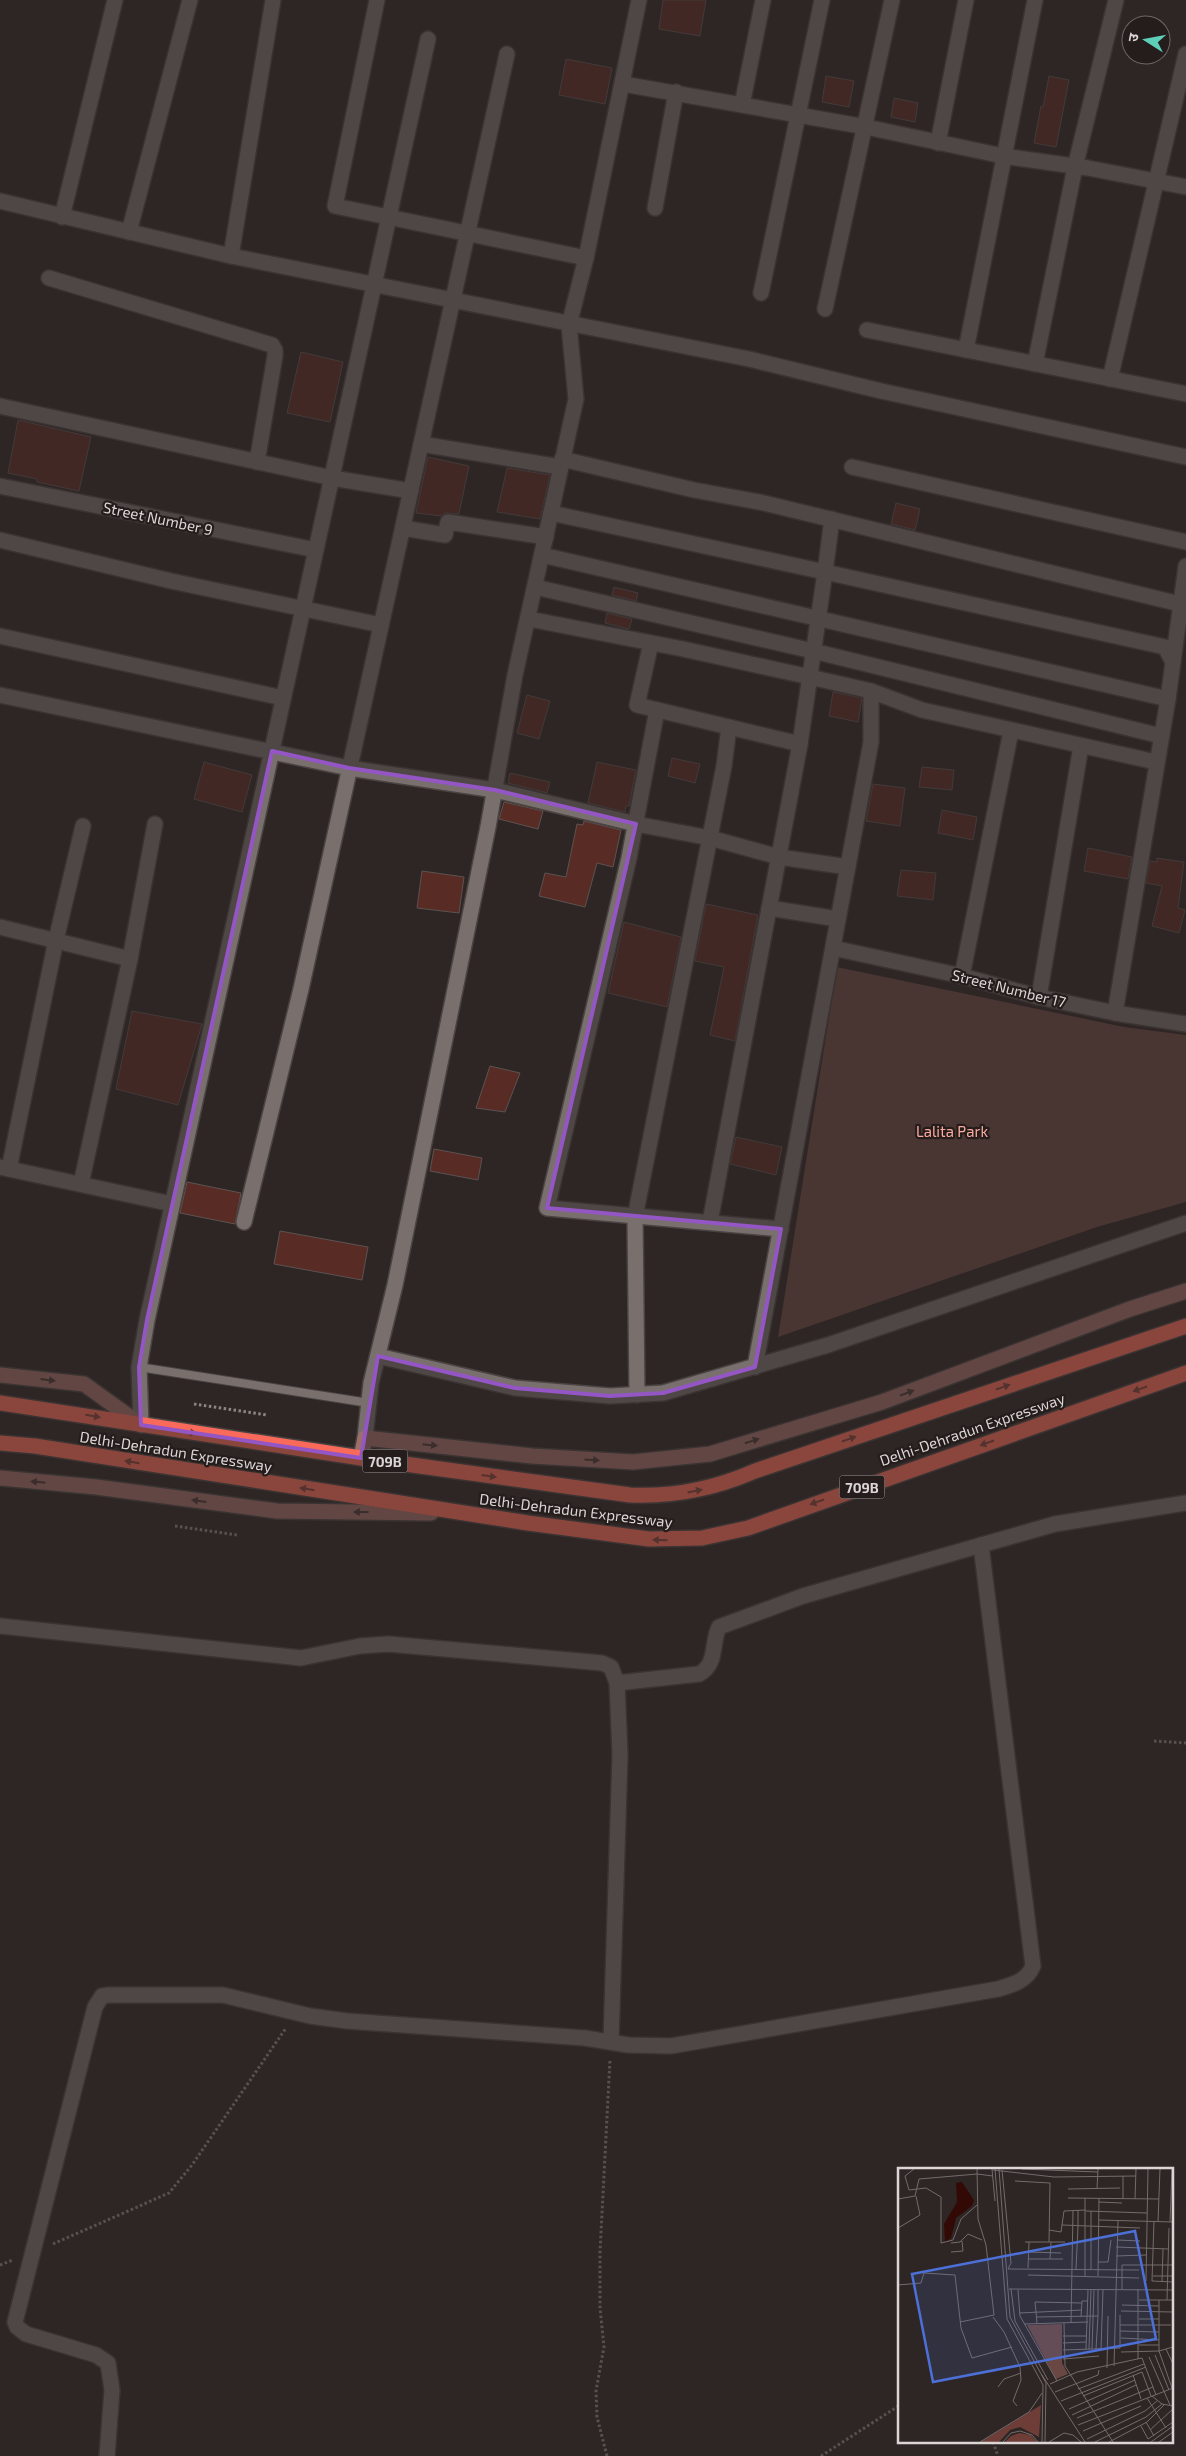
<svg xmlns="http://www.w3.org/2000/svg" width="1186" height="2456" font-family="'Exo 2','Noto Sans Devanagari',sans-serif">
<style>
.green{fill:#6a4742}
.building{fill:#592b25;stroke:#5b5352}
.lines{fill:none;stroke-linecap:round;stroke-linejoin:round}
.lane-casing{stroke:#494342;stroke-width:10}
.street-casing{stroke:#494342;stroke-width:18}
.secondary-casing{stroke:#494342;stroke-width:18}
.highway-casing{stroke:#494342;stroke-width:18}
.path{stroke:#8b8584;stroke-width:3;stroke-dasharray:2.5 2.5;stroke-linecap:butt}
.lane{stroke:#79706e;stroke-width:8}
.street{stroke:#79706e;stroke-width:15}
.secondary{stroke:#a06e68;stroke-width:15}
.highway{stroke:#fa6a5b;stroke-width:15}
.oneway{fill:#493533}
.oneway2{fill:#844038}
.marked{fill:none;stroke:#9356c4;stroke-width:4;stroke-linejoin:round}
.labels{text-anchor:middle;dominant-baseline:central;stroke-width:4.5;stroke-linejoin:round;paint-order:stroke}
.shield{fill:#241d1c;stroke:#a49e9e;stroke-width:1}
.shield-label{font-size:14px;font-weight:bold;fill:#dbd6d5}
.street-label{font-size:15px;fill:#dbd6d5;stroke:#241d1c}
.park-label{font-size:15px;fill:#fcaa9e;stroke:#241d1c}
.inset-road{fill:none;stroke:#736c6b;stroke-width:1}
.view{fill:#4c70d7;fill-opacity:0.15;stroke:#4c70d7;stroke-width:2.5}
.inset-edge{fill:none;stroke:#dbd6d5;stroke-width:2.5}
</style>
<rect width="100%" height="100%" fill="#2e2625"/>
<!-- green -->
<path class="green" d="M837,967L1124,1027L1186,1035V1202L1097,1227L778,1337Z"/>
<!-- building -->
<g class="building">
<path d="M663,0H706L700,36L659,29Z"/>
<path d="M566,59L612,68L605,104L559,95Z"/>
<path d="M826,76L854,81L849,107L822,102Z"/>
<path d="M1049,76L1069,80L1056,147L1034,143L1041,106L1043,107Z"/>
<path d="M894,98L918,103L915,122L891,117Z"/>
<path d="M301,352L343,362L330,422L287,413Z"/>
<path d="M18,420L91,437L79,491L37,482V479L8,473Z"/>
<path d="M428,457L469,466L459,514L445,513L441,516L416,513Z"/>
<path d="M507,468L550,475L540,519L497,512Z"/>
<path d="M896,503L920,509L915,530L891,524Z"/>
<path d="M614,587L638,593L636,601L612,595Z"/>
<path d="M607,613L632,619L629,629L605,623Z"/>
<path d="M833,692L862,698L858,722L829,716Z"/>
<path d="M527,695L550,701L539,739L517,733Z"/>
<path d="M672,758L700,764L695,783L668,776Z"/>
<path d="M204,762L252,775L242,812L194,799Z"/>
<path d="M597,762L636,770L629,806H626L625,812L588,803Z"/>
<path d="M922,767L954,770L952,790L919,787Z"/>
<path d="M510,773L550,782L547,793L508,783Z"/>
<path d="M873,784L905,788L900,826L866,821Z"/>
<path d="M504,802L543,811L538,829L499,819Z"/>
<path d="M942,810L977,817L973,840L938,833Z"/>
<path d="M584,821L621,830L613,867L597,863L585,907L539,896L545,873L566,877L577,824L583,825Z"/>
<path d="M1088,848L1132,857L1128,879L1084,871Z"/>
<path d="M1157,858L1184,862L1178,908L1185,910L1179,933L1152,926L1162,886L1146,883L1150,861L1157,862Z"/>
<path d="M901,870L936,873L933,900L897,896Z"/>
<path d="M422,871L464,877L459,913L417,908Z"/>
<path d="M706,904L758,915L735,1041L710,1035L724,967L695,961Z"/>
<path d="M624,922L681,937L667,1007L608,993Z"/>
<path d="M132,1011L202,1024L178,1105L116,1089Z"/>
<path d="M490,1066L520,1073L505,1112L476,1108Z"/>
<path d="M736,1137L782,1147L776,1175L730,1164Z"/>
<path d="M434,1149L482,1158L478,1180L430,1171Z"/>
<path d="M187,1182L241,1193L235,1224L180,1213Z"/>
<path d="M280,1231L368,1247L362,1280L274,1264Z"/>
</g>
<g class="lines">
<!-- lane casing -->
<g class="lane-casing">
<path id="lane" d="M139,1367L369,1403"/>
</g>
<!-- street casing -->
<g class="street-casing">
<g id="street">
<path d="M377,0L335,206L586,258"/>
<path d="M623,84L866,127L1003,156L1088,168L1186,187"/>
<path d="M742,105L763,0"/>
<path d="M938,143L966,0"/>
<path d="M0,201L231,256L749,359L881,391L1186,457"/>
<path d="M655,208L676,92"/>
<path d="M62,217L115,0"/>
<path d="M129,232L190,0"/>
<path d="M231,256L273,0"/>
<path d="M49,278L272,345L275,350V356L257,462"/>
<path d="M761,293L822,0"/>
<path d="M825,309L892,0"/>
<path d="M867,330L1186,394"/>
<path d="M966,350L1035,0"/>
<path d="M1035,364L1075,167L1116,0"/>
<path d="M1110,379L1186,54"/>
<path d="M0,406L332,478L411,491"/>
<path d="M421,444L560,467"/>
<path d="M562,459L694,490L764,503L1180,604"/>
<path d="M852,467L1186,542"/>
<path d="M0,486L316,550"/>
<path d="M551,513L825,572L832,519"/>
<path d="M403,528L445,535L448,522L546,537"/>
<path d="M0,540L171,581L381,625"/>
<path d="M542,555L1168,699"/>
<path d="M535,587L813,651L1161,736"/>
<path d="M529,619L683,649L810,677L871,691L922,710L1156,762"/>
<path d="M0,636L283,698"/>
<path d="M651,643L637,705L800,744"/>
<path d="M0,695L349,768L495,790L636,824L710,838L779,857L848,867"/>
<path d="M657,710L629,858L547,1208L781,1229"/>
<path d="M769,908L838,919"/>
<path d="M0,927L130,959"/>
<path d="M833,948L962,976L1039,997L1115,1013L1186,1024"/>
<path d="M962,976L1011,731"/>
<path d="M1039,997L1081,746"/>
<path d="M1115,1013L1168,699L1186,566"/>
<path d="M0,1167L172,1204"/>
<path d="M9,1169L56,940L83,826"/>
<path d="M81,1184L130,959L155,824"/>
<path d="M244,1222L301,989L507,54"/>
<path d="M710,1222L800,744L825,572L1165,647L1173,662"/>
<path d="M378,1356L515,1388L610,1396L663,1393L828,1345L1186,1223"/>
<path d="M755,1367L871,742V691"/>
<path d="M637,1395L635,1217L724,766L729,727"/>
<path d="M141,1425L139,1367L147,1320L428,39"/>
<path d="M365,1438L371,1383L395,1285L488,827L515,675L576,399L569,325L586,258L639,0"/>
<path d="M0,1626L301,1658L360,1646L388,1644L602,1663L611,1667L617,1683L620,1755L611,2041"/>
<path d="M617,1683L699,1674C718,1664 711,1643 719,1627L803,1596L1055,1524L1186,1503"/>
<path d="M107,2456L112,2390L108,2363L96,2355L26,2334L17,2327L15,2322L95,2007L102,1996L109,1995H223L310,2016L347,2021L585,2038L628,2045L671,2046L998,1989C1012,1985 1027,1981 1033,1966L981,1545"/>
</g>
</g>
<!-- secondary casing -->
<g class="secondary-casing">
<g id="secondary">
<path d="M0,1375L84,1384L141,1425"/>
<path d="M361,1458L365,1438L532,1456L633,1462L710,1454L882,1402L1130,1309L1186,1291"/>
<path d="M0,1478L96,1487L277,1511L431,1513"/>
</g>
</g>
<!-- highway casing -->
<g class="highway-casing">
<g id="highway">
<path d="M0,1403L361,1458L630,1495C675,1497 714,1489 755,1471L1186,1326"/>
<path d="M0,1443L35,1446L528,1523L649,1539L702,1538L748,1528L1186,1373"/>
</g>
</g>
<!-- path -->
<g class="path">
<path d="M194,1404L267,1415"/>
<path d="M175,1526L237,1535"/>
<path d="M1154,1741L1186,1743"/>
<path d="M53,2244L169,2193L192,2165L286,2028"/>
<path d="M0,2265L13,2260"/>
<path d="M993,2442L998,2456"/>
<path d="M607,2456L597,2417L596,2391L604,2347L600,2308V2252L610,2059"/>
<path d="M821,2456L900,2405"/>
</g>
<!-- lane -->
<use href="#lane" class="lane"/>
<!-- street -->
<use href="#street" class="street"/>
<!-- secondary -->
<use href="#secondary" class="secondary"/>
<!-- highway -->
<use href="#highway" class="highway"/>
</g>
<!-- one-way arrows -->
<defs><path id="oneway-solid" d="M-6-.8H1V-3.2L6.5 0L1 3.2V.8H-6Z" transform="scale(1.25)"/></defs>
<g class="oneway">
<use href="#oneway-solid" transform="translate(48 1380) rotate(7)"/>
<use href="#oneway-solid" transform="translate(907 1393) rotate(-21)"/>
<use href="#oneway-solid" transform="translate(752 1441) rotate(-17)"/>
<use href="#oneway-solid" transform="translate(430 1445) rotate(6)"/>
<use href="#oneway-solid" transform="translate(592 1460) rotate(3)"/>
<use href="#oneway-solid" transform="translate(38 1482) rotate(-174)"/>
<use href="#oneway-solid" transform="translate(199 1501) rotate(-172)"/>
<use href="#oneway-solid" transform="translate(361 1512) rotate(-180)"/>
</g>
<g class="oneway2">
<use href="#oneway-solid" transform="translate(1003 1387) rotate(-19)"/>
<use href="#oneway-solid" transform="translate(1140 1389) rotate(161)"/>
<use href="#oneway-solid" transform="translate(93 1416) rotate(10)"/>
<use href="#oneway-solid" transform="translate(189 1432) rotate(9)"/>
<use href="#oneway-solid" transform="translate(849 1439) rotate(-19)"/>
<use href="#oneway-solid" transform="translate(987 1443) rotate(161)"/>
<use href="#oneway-solid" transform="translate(132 1462) rotate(-171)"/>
<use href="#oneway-solid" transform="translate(489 1476) rotate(8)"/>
<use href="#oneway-solid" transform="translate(307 1489) rotate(-171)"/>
<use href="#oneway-solid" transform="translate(695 1491) rotate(-11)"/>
<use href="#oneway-solid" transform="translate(817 1502) rotate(161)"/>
<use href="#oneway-solid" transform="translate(660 1540) rotate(-178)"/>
</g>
<!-- marked area -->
<path d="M0 0H1186V2456H0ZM272,751L349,768L495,790L636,824L547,1208L781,1229L755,1367L663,1393L610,1396L515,1388L378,1356L361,1458L141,1425L139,1367L147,1320Z" fill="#2e2625" fill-opacity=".55" fill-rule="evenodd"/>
<path class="marked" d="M272,751L349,768L495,790L636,824L547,1208L781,1229L755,1367L663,1393L610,1396L515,1388L378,1356L361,1458L141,1425L139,1367L147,1320Z"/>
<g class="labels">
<!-- shield labels -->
<g class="shield">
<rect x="362.5" y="1449.5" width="45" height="23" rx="4"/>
<rect x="839.5" y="1475.5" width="45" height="23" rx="4"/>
</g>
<g class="shield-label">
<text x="385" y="1461">709B</text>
<text x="862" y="1487">709B</text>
</g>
<!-- street labels -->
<g class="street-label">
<text transform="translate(158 518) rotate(12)">Street Number 9</text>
<text transform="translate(1009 988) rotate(14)">Street Number 17</text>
<text transform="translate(972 1429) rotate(-19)">Delhi-Dehradun Expressway</text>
<text transform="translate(176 1451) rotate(9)">Delhi-Dehradun Expressway</text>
<text transform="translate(576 1510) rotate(7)">Delhi-Dehradun Expressway</text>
</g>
<!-- park labels -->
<g class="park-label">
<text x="952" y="1131">Lalita Park</text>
</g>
</g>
<!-- overview -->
<g transform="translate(898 2168)">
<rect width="275" height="275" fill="#2e2625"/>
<path d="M164,156V195L170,206L158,211L129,157Z" fill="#6a4742"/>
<path d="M143,237L141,269L122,259L112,262L101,274H83ZM121,265L133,267L139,274H107L113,268Z" fill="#6e3d37"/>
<path d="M64,14L76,32L74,38L58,50L53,70L47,74L46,56L59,34L58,15Z" fill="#330906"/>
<path class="inset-road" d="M16,1L7,8L11,22L28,20L43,29V75L55,72L63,51L79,37M94,1L97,33M97,1L109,151L145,217L144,274M101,1L112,149L148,215L147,274M124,1L200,4M95,2L156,9L238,8M104,2L113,95L110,101M117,13L152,15L151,74M170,21L222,20M199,21L200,1M170,30L261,31M187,30V108M0,31L17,28L21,11L79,6L95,8M225,31V8M237,31L238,1M201,34L224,35M188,43L249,45M193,43V59M201,52L275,54M256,53L254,113L275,114M260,54L262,1M272,54L274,1M164,57L242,60M180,58V42M0,60L22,47L18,28M151,62L163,64L166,43L188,42M219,72L242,73M127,74H167M53,75L62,74L70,66L84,72M218,79L271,81M53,84L65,83L64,73M131,84L163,85M218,88L248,87M131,91H165M152,91L153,74M200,94H210L213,72M130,100L131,74M110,101L241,102M178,101L180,58M193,101V59M130,107L241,110M200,108L201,30M255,108H275M248,113L250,1M264,114L265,81M0,117L23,115L26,105L57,107L63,160L74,190L114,179M111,121L275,122M113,121L117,153L150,212M224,121V97H275M120,122L122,148L159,213M241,132H275M269,132L271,60M224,137L261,138M223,143L275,144M121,145L184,142M200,148V122M95,149L106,164L122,199L123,212L115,233L119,238M138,149L200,148L198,181M183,149L184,133H190M241,151H261M62,154L96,147L88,77L80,51L79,1M139,155L137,134L184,135M166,155L167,198L215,274M173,155L175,42M126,156L190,154M222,157H273M222,163L261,164M165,168H188M223,170L261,172V183L274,220M261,172V132M165,175L188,174M241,177H261M188,181L190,122M191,181L193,122M194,181L196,122M203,181L205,122M268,181L275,196M165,182L222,180V147M223,184L261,183L275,179M257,187L271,222M251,189L272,237M165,191L201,188M240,191V121M216,198L220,53M209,200L210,148M144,207L187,274M235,207L243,231M152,216L179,204L244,190L258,227M100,219L106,211L123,205M180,221L246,196M157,224L200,207L201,202M185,228L244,204L253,228M254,228L264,236L275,238M249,230L268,260M163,233L248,199M171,241L237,212M174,247L238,217M179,250L255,219M248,254L256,268M180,257L275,220M243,258L250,271L275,254M252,262L275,241M185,263L243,238M189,271L247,243L259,233M82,274L131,244L144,225M105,274L113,265L122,263L134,267L140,274M151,274L166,265L175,267L183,274M197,274L248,249L264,236M211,274L249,254L267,236M253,274L275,258M261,274L275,264"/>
<path class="view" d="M237,63L258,171L35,214L14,106Z"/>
<rect width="275" height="275" class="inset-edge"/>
</g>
<!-- north arrow -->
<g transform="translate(1146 40) rotate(281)"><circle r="24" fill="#241d1c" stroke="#6d6766"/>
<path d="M0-4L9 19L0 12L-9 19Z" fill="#5eceb8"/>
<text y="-8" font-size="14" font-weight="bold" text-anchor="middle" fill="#dbd6d5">उ</text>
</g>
</svg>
